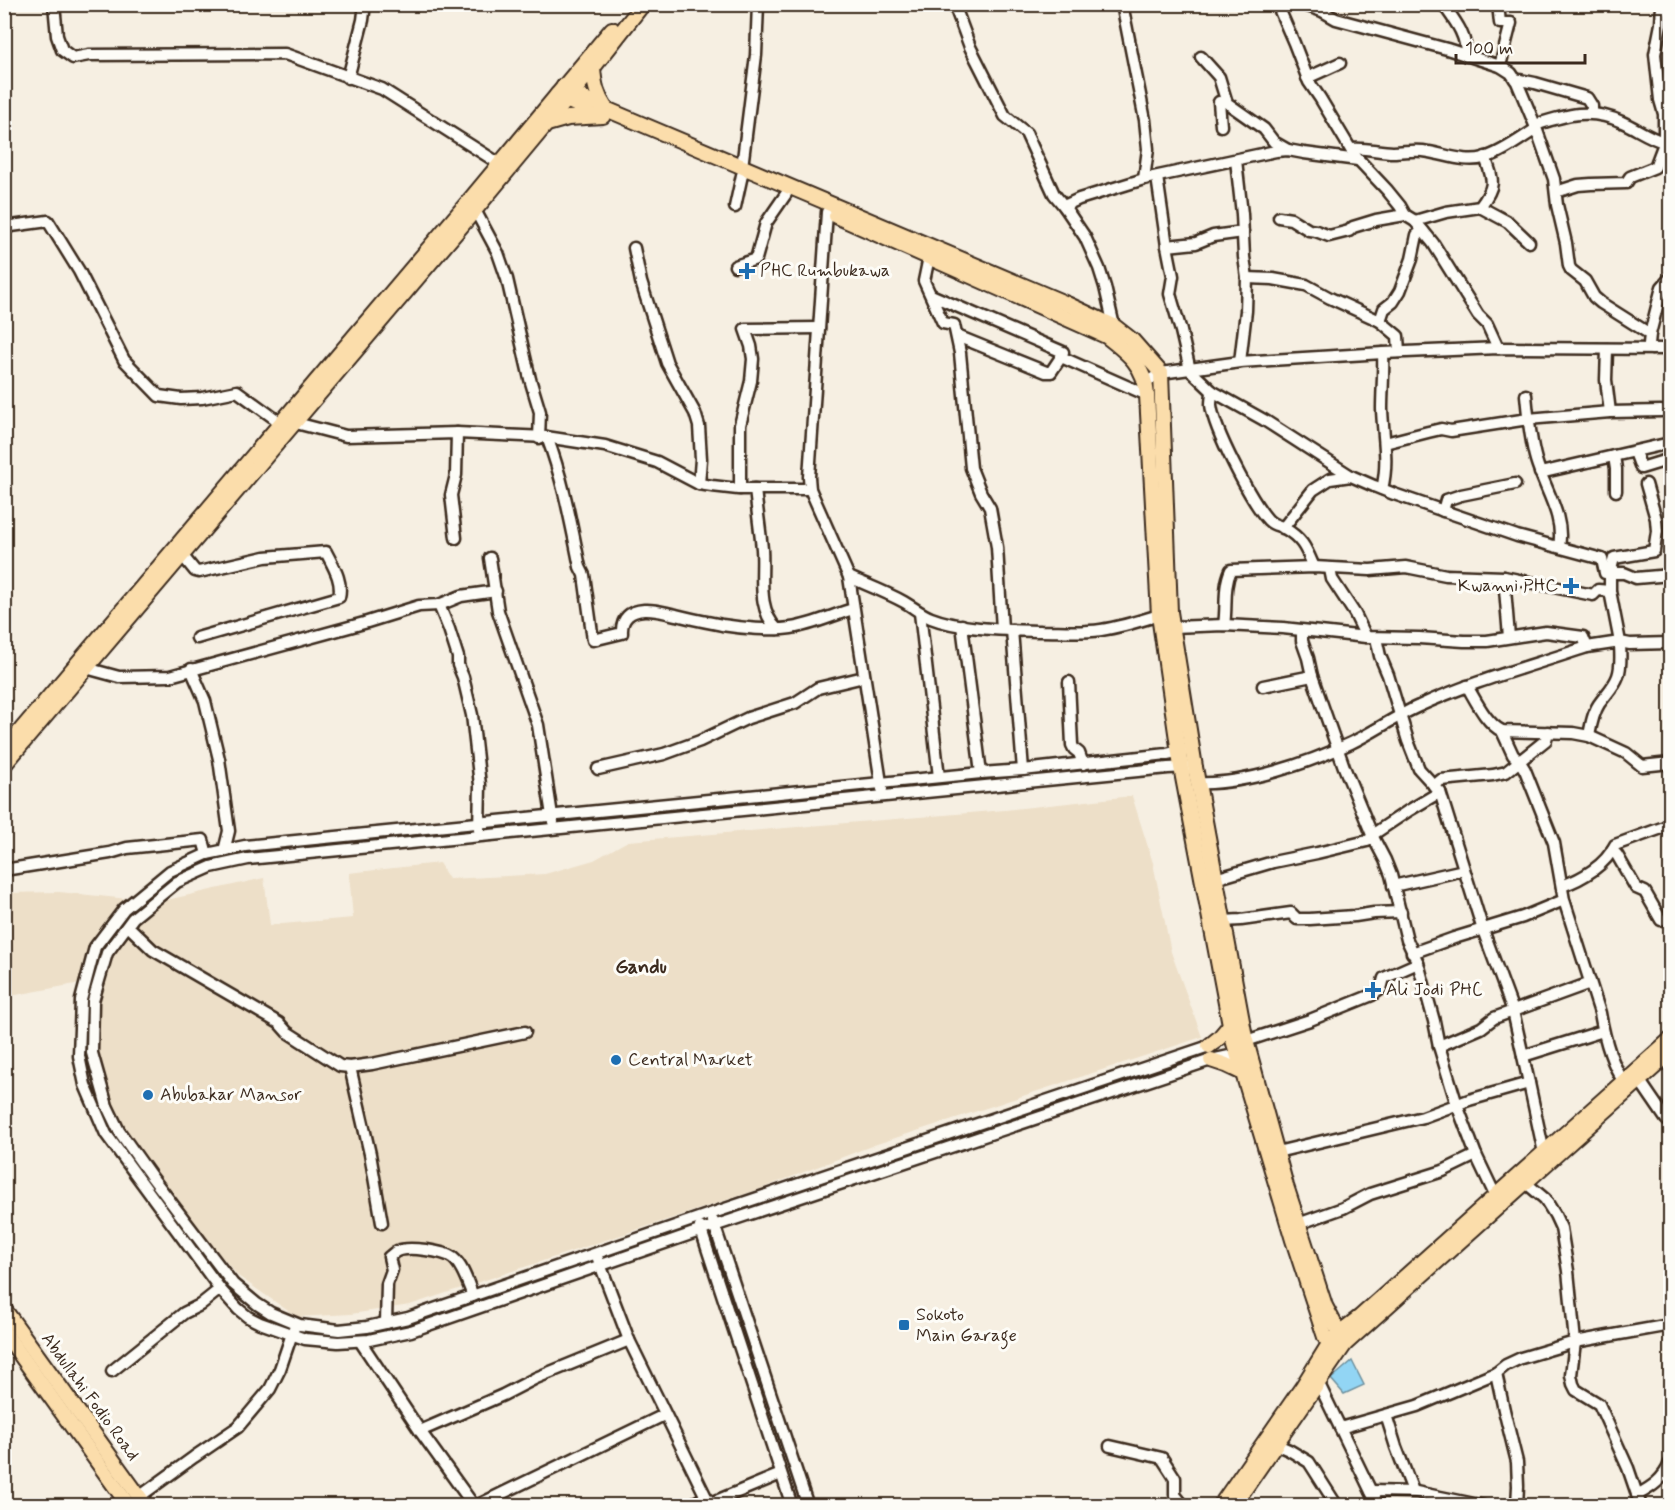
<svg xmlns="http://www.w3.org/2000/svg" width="1675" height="1510" font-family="Mynerve,sans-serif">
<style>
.built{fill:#eddfc8}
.water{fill:#92d5f4;stroke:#6f919e;stroke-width:1.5}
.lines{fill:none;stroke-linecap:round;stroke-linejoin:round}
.minor-casing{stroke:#3b2a1e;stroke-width:15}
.major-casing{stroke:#3b2a1e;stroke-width:18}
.minor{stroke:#fdfcf7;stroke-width:10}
.major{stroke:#fbddab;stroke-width:14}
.poi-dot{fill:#1f6fb2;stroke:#fdfcf7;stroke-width:2}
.labels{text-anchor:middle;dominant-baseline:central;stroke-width:6;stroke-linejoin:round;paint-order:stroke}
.poi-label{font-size:18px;fill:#3b2a1e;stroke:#fdfcf7;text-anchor:start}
.street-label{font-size:18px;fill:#3b2a1e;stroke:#fdfcf7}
.neighbourhood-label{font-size:20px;font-weight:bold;fill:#3b2a1e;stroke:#fdfcf7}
</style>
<rect width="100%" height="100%" fill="#f6efe2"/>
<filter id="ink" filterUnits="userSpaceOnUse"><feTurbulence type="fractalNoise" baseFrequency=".0167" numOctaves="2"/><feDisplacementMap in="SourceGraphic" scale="12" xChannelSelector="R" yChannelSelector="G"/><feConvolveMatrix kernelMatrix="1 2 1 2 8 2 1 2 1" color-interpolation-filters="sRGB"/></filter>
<g filter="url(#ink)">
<!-- built -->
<path class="built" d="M1132,796L1153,863L1171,952L1202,1037L874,1145L760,1189L410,1305L351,1314L297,1317L238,1276L168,1193L106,1102L86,982L5,997V893L59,892L158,902L264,878L270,925L353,918L349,873L439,863L449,879L545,874L594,860L628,841L1005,810Z"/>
<!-- water -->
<path class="water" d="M1352,1361L1364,1385L1344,1394L1331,1379Z"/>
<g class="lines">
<!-- minor casing -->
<g class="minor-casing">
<g id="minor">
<path d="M54,4L57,36L62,50L73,58L89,55L285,54L382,89L500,164"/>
<path d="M954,4L970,47L1005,116L1026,133L1054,194L1064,206L1085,237L1099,268L1105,287L1114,326"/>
<path d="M1122,4L1145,120L1148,149L1144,179"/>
<path d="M1277,4L1294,43L1309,82L1320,98L1354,155L1387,190L1400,206L1405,215L1415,221L1433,243L1478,315L1487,324L1498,348"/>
<path d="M1301,4L1322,11L1336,19L1447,49L1500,66L1511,73L1517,82L1535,125L1554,179L1557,205L1566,243L1569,266L1571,270L1585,281L1594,297L1601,303L1650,334L1649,344L1652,349"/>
<path d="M1443,4C1455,21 1467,35 1466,56"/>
<path d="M1498,4L1500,23H1511L1500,66"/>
<path d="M1662,4L1661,24L1655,54L1660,100L1664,114V142"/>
<path d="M1201,57L1219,77L1227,103L1264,129L1274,142L1288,150"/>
<path d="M348,78L363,20L365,4"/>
<path d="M1307,78L1340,63"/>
<path d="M1515,79L1535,83L1587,98L1592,106V113"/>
<path d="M1219,102L1221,126"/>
<path d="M1535,125C1566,115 1590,107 1622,122C1636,128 1649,138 1664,142L1663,146L1670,149"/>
<path d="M1351,149C1365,147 1379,152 1393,152C1405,152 1416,149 1429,152C1447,155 1466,163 1484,158C1502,153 1520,139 1536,129"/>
<path d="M1236,160L1242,214L1244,257L1247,278L1246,311L1240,362"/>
<path d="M742,167L756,55L758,4"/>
<path d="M1157,177L1167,246L1173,276L1170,294L1181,331L1190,370L1212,391L1264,420L1351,476L1374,486L1394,494L1517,536L1602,559L1605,573H1610V591L1620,642L1630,644L1670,643"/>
<path d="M1556,192L1578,185L1591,184L1626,183L1630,177L1655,167L1663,146"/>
<path d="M1064,206L1079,199L1144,179L1276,151L1288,150L1304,153L1358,160"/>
<path d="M735,207L742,175"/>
<path d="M1480,207L1508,222L1529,242"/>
<path d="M475,210L498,253L507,279L530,379L540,412L539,438"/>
<path d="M827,212L809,477L810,489L849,577L882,789"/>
<path d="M1279,217L1291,219L1309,230L1316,231L1329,236L1349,231L1353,227L1376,220L1405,215"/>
<path d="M1415,221L1446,212L1480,207C1496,185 1494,182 1485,157"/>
<path d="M4,227L48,221L79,271L124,360L159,396L181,399L202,398L237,391L281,423"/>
<path d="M1167,246L1196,243L1213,236L1243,232"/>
<path d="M634,248L641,282L667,363L695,413L699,426L701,459L699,484"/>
<path d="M929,257L924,281L943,323L954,325L960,353L971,468L981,493L990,508L997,547L1002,629"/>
<path d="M735,266L756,259L766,223L786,194"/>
<path d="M1247,278L1273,279L1306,285L1330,298L1380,321L1398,336L1399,352"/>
<path d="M931,295L1063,352L1061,357L1147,395"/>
<path d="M1380,321L1384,309L1393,302L1400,291L1412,259L1417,235L1423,231"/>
<path d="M1650,334L1662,287L1670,278"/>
<path d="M957,336L1046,372H1051L1061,357"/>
<path d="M1607,349L1606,380L1610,412"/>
<path d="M1147,382L1161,373L1240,362L1383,353L1498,348L1670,349"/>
<path d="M1212,391C1212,395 1211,400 1211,405C1214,430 1251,501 1268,520C1275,527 1278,524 1284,528C1303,539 1306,549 1314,567"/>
<path d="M1526,395C1528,416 1530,439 1536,460C1544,488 1565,517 1559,546"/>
<path d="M296,423L346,436L457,433L546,437L605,446L657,462L699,484L712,486L738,489H810"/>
<path d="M547,437C563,479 571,523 580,567L584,575L593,640L622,633C621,618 630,611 644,610C656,609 665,613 676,615C691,619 707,622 722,625C741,628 772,631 791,628C812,625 833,615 853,609"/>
<path d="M1385,443L1428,432L1441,429L1451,431L1528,419L1610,412L1661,411"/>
<path d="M1635,452L1641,468L1664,461"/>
<path d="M1614,456L1616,469V491"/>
<path d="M1540,473L1670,443"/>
<path d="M1646,484L1656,519L1657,531L1654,551L1614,558L1610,573H1624L1636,578L1670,575"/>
<path d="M740,489V425L751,381L753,359L751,346L745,329L819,328"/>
<path d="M755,489C757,509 760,529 762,549C764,575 756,608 777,629"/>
<path d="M1382,489C1389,462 1383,437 1382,409C1382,390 1384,372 1383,353"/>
<path d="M1443,511L1446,500L1461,495L1515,484"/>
<path d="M1283,528L1313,490L1330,479L1351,476"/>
<path d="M456,538L451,495L456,475L457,433"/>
<path d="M182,555L195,571L199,572L265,557L326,552C333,566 343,581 339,597L197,638"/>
<path d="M490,558L498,611L538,725L553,822"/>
<path d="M1330,569L1332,579L1355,614L1366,637"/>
<path d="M849,577C867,585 886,592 904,602C913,607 921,614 931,618C961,630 1009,630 1041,631C1061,631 1081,633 1101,630C1121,627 1140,621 1159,615"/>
<path d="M1504,577L1509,637"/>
<path d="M439,605L449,629L458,657V665L463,677L472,715L480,785L479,830"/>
<path d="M920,613L939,777"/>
<path d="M962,625L981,773"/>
<path d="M1224,625C1227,607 1223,587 1231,570L1314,567L1370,570L1406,567L1446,575L1504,577L1593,595L1598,590L1610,591"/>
<path d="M1173,627L1224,625L1283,628L1366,637L1419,638L1464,641H1487L1546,632L1583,637L1587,647L1620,642C1620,653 1622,665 1618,676C1614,687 1606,694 1599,704C1593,713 1591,725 1589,736"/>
<path d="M1012,630L1023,770"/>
<path d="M1302,631V641L1308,658L1312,676L1344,767L1373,837L1385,860L1391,875L1407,940L1418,963L1434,1021L1439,1046L1457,1105L1476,1155L1496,1197"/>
<path d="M86,668L119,677L170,676L364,623L419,606L439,605L461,596L496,591"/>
<path d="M191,669L205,701L219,759L229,831L224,851"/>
<path d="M1069,682L1072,745L1074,749L1079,753L1083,764"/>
<path d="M1263,686L1312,676"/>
<path d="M1467,686C1476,701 1486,723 1502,731L1573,733L1589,736L1626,753L1642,766L1670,763"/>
<path d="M1502,731L1513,755L1520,762L1525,770L1554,843L1564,900L1600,1013C1604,1036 1610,1062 1624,1082"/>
<path d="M1185,750L1167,754L1023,770L981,773L245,846L207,854L170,871L124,909L95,947L81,1000L79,1056L85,1085L106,1134L220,1289L238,1309L248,1317L260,1323L305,1339L338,1342L369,1340L411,1331L714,1226L1211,1060L1243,1053"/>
<path d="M1189,767L1168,768L248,859L211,867L177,882L133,918L107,953L93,1001L92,1053L107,1106L119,1131L151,1176L233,1284L257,1304L271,1313L300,1325L339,1330L367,1327L408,1318L710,1214L1215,1044"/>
<path d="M598,769L664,754L700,741L748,718L795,703L818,688L864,677"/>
<path d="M1198,783C1244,785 1309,763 1351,743C1374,732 1396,716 1419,706C1473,681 1531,666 1587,647"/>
<path d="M1434,786L1441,780L1493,775L1506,772L1546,740L1548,732"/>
<path d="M1372,835L1408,811L1440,792"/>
<path d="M1612,850L1617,855L1636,888L1645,892L1661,920"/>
<path d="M4,870L110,853L127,848L203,840L207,854"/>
<path d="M1215,879L1273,862L1317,853L1367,841L1373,837"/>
<path d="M1393,886L1464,870"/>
<path d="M1562,886C1582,879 1606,865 1615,845L1670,825"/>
<path d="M1223,921L1241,920L1291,913L1297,919H1310L1355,916L1374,913L1401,912"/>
<path d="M128,926L153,950L279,1023L287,1032L340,1066L350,1067L372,1064L525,1032"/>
<path d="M1412,953L1454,938L1523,917L1564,900"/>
<path d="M1246,1041L1310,1020L1372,995L1381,989L1384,978L1418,963"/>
<path d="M1439,1046L1481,1028L1494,1018L1590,983"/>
<path d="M1523,1056L1603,1031"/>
<path d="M350,1067L370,1154L382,1223"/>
<path d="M1640,1081L1666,1119L1670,1123"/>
<path d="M1529,1083L1544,1153"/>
<path d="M1277,1152L1423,1117L1469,1100L1529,1083L1513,1011L1483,930L1440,792L1419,769L1408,741L1388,675L1380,656L1376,638"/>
<path d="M1526,1183L1545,1199L1555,1215L1561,1228L1568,1271L1575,1342L1571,1375L1573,1384L1576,1390L1599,1404L1628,1468L1641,1506"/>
<path d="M713,1221L808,1506"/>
<path d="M1298,1224L1343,1208L1370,1194L1443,1171L1476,1155"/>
<path d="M700,1227L792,1506"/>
<path d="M598,1259L629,1340L706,1497L711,1503L781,1474"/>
<path d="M386,1323L387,1284L392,1270L389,1257C392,1255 394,1252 397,1251C408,1246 444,1251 453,1258C463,1266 468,1284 473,1296"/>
<path d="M360,1341L420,1431L474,1506"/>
<path d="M112,1371L184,1313L200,1305L220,1289"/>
<path d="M1496,1373L1504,1410L1517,1462L1518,1486L1517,1506"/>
<path d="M1318,1382L1378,1506"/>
<path d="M1386,1415L1396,1447L1413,1491"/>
<path d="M1340,1428L1417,1406L1496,1373L1506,1365L1521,1358L1575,1342L1670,1325"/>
<path d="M420,1431L503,1395L536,1378L629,1340"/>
<path d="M1275,1444L1289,1450L1309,1462L1337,1506"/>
<path d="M1110,1446L1162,1458L1175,1478V1495L1184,1506"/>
<path d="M1371,1491L1416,1492L1484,1506"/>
<path d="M1637,1495C1652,1487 1664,1479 1670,1463"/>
<path d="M139,1497L194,1457L238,1427L270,1389L280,1369L294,1328"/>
<path d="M476,1506L664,1415"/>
<path d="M688,1506L706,1497"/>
</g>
</g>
<!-- major casing -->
<g class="major-casing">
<g id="major">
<path d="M593,68C594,84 597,96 606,109"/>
<path d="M564,86L573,93L606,109L1067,304L1114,326L1132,340L1161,373L1170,612L1195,767L1245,1037L1286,1186L1306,1247L1325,1306L1345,1344"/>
<path d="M557,95L566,100L587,109"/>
<path d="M547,124L568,118L603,116"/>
<path d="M836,216L1106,336C1128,353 1145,366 1147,395L1159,615L1181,767L1233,1040L1293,1240L1325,1337L1336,1355"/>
<path d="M4,750L468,202L612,29"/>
<path d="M4,765L475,210L593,68L643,4"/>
<path d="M1209,1046L1219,1038L1230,1025"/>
<path d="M1211,1060L1226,1065L1243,1073"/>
<path d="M4,1309L146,1506"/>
<path d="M4,1332L129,1506"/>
<path d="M1220,1506L1303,1386L1329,1344L1339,1333L1360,1317L1670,1040"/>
<path d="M1233,1506L1345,1344L1670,1053"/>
</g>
</g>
<!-- minor -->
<use href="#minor" class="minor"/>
<!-- major -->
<use href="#major" class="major"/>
</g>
</g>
<!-- markers -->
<g class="poi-dot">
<path d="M744 262h6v6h6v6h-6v6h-6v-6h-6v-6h6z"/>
<path d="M1568 577h6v6h6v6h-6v6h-6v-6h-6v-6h6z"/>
<path d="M1370 981h6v6h6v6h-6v6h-6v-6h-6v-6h6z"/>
<circle cx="616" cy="1060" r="6"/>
<circle cx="148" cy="1095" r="6"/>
<rect x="898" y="1319" width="12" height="12" rx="3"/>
</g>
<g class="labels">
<!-- poi labels -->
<g class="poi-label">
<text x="760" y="271">PHC Rumbukawa</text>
<text x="1558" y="586" text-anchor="end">Kwanni PHC</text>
<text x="1386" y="990">Ali Jodi PHC</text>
<text x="628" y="1060">Central Market</text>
<text x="160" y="1095">Abubakar Mansor</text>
<text x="916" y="1315">Sokoto<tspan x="916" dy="21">Main Garage</tspan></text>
</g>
<!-- street labels -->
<g class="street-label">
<text transform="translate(90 1397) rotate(54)">Abdullahi Fodio Road</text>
</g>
<!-- neighbourhood labels -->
<g class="neighbourhood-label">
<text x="641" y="967">Gandu</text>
</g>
</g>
<!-- margin -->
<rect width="1675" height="1510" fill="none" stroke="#fdfcf7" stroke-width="24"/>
<rect x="12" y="12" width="1651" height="1486" fill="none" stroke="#3b2a1e" stroke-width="2" filter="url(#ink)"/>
<!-- scale -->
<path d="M1456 54v9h129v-9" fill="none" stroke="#3b2a1e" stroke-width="3"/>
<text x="1465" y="54" font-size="18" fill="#3b2a1e" stroke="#fdfcf7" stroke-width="4.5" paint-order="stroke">100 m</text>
</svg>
